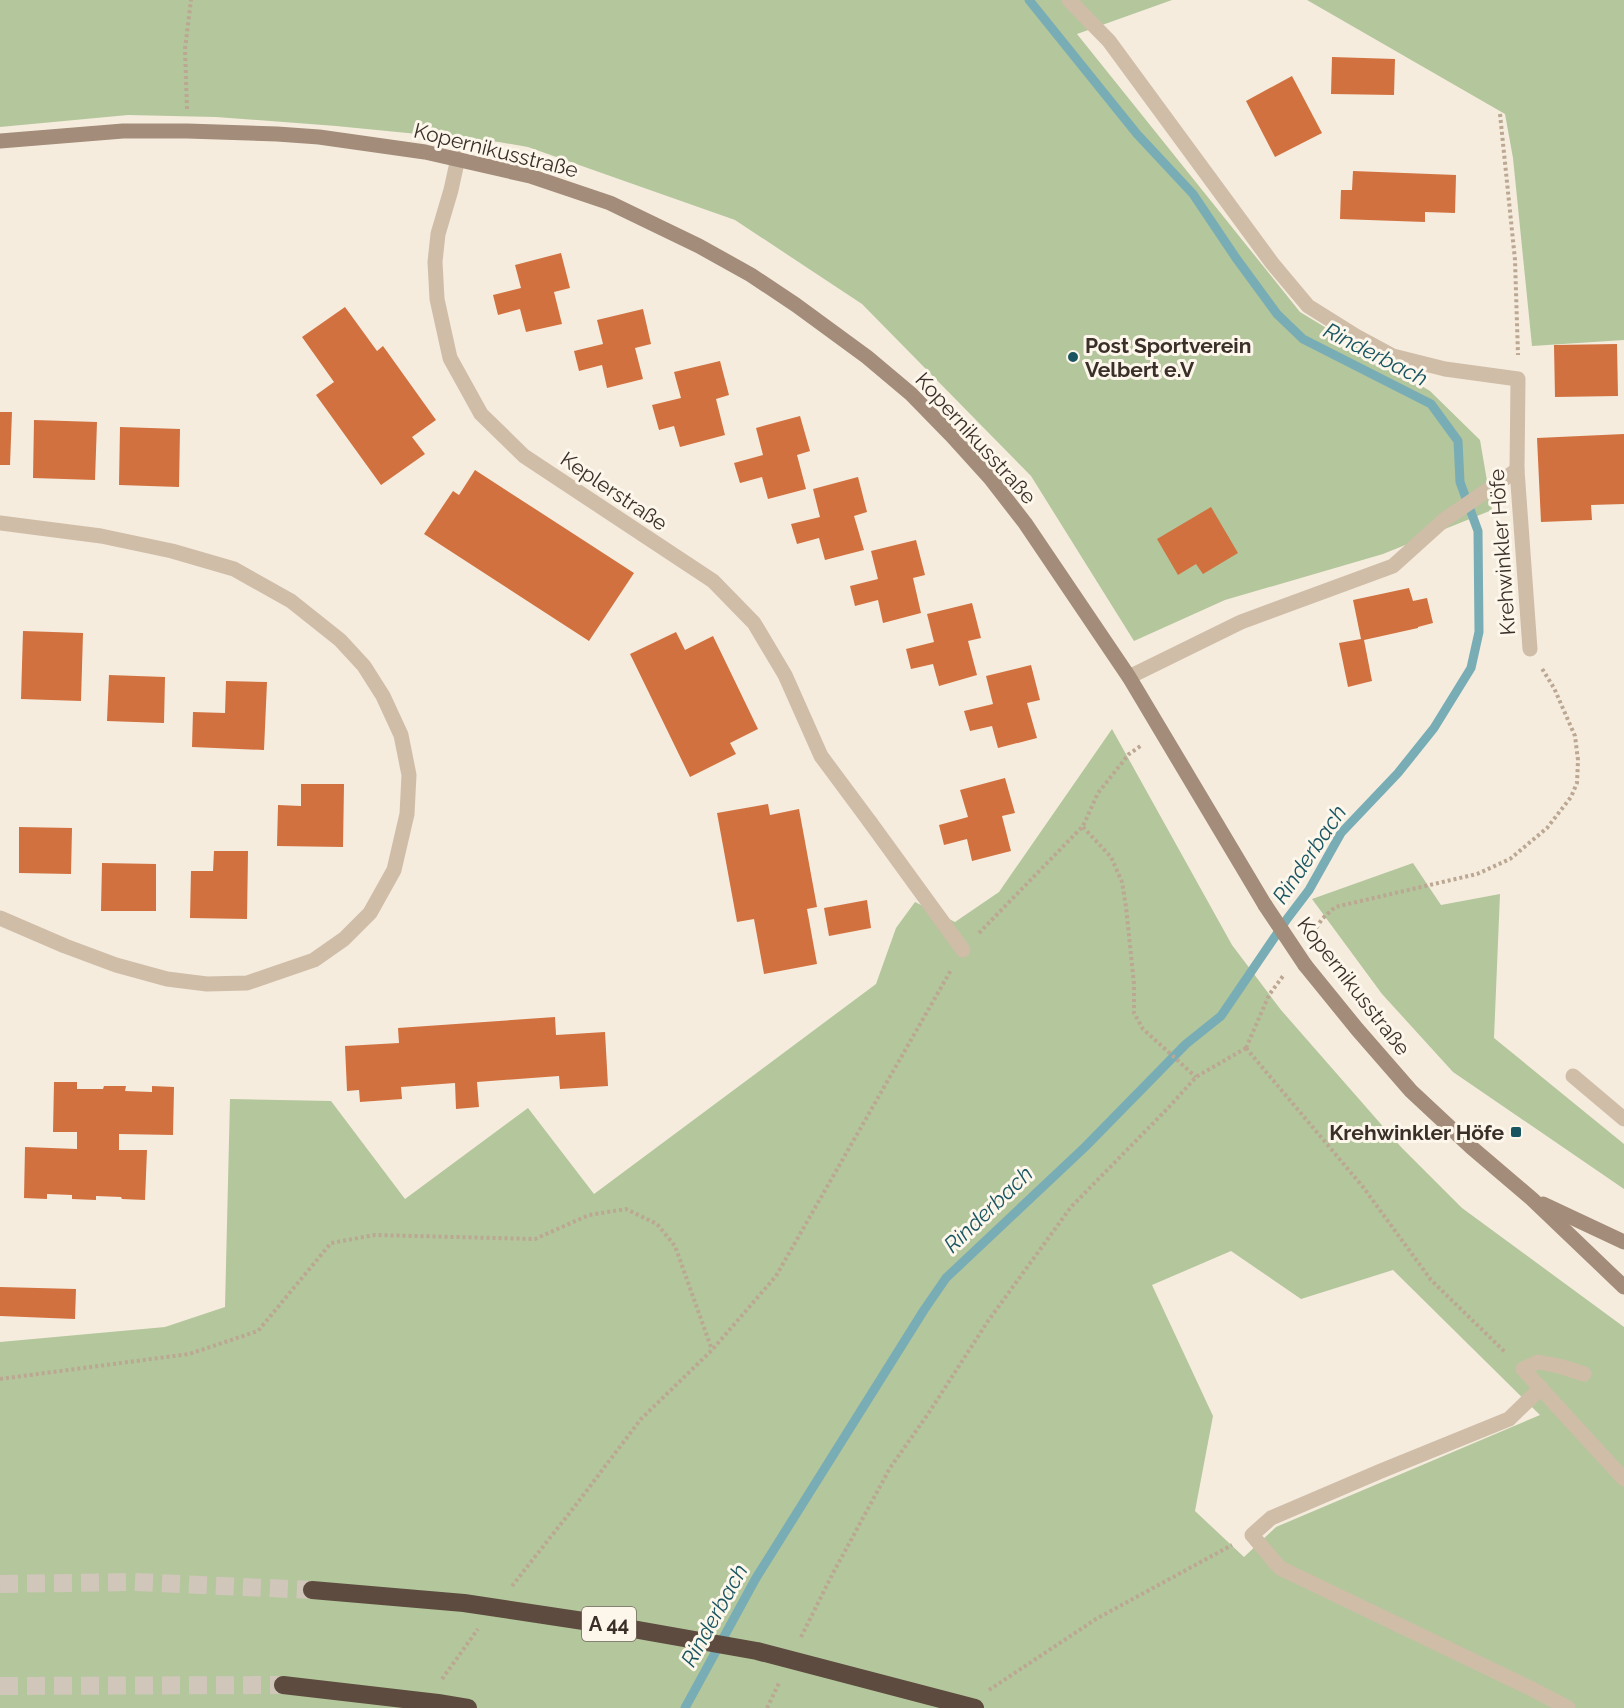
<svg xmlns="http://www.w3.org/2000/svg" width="1624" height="1708" font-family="Raleway,sans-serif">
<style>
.green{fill:#b4c69c;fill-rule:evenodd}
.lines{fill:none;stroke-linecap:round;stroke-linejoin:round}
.stream{stroke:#79adb5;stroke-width:9}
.building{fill:#d1713f}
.highway-tunnel{stroke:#d0c6ba;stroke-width:18;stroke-dasharray:18 9;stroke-linecap:butt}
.path{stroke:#bba792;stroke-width:4;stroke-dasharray:3 3;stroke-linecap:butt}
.lane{stroke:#cfbda8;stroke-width:15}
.street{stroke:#cfbda8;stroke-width:15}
.secondary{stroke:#a38c79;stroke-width:15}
.secondary-bridge{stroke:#a38c79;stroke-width:15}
.highway-bridge{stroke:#5d4b3f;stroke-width:18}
.poi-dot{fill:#195561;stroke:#fcf6eb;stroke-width:2}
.labels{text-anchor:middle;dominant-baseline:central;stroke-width:6;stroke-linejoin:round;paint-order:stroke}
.shield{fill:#fcf6eb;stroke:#756b63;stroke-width:1.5}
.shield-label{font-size:20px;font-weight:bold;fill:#3b3029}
.street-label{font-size:21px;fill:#3b3029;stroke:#fcf6eb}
.poi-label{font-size:21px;font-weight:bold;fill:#3b3029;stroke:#fcf6eb;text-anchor:start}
.water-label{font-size:22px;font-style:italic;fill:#195561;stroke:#fcf6eb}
</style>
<rect width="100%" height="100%" fill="#f5ecde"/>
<!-- green -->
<g class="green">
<path d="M0,0H1172L1077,34L1300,312L1430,391L1480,440L1492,510L1383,554L1225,600L1134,641L1031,476L862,304L735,220L528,147L499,142L336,126L216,117L128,115L0,127Z"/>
<path d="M1307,0H1624V340L1532,346L1513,158L1505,114Z"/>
<path d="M1112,729L1232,945L1281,1010L1401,1147L1462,1208L1624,1327V1708H0V1342L165,1327L225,1307L230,1099L331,1101L405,1199L528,1108L594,1194L876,984L896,928L915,902L955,922L999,892ZM1231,1251L1301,1299L1393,1270L1540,1415L1276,1527L1244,1557L1195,1511L1213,1416L1152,1285Z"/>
<path d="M1413,863L1441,905L1500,894L1494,1038L1624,1144V1189L1453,1072L1382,994L1312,899Z"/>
</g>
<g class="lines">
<!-- stream -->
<path class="stream" d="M685,1708L756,1578L924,1310L946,1278L1085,1147L1186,1044L1221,1016L1287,919L1309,890L1341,833L1398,773L1434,728L1471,668L1479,632L1478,531L1460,482L1458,441L1431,404L1303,339L1277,314L1236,258L1193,194L1137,134L1029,0"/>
</g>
<!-- building -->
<g class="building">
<path d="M1332,57L1395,59L1394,95L1331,94Z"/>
<path d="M1292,76L1322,133L1275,157L1246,101Z"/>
<path d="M1353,171L1456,175L1455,213L1425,212V222L1340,219L1341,190H1352Z"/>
<path d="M561,253L570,288L554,292L562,324L526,332L520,309L498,315L493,295L521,288L515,265Z"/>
<path d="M345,307L377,351L383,346L436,420L412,437L425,454L381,485L316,395L334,382L302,337Z"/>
<path d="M643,309L651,344L635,348L643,379L607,388L602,365L579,371L574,351L603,344L597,320Z"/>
<path d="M1617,344L1618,396L1555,397L1554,345Z"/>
<path d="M720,361L729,395L716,399L725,435L680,447L674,426L659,430L652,405L681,398L674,372Z"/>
<path d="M0,412H12L10,465H0Z"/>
<path d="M800,416L810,451L797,455L806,489L768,499L762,477L740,483L734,463L763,455L756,428Z"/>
<path d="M34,420L97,422L95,480L33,478Z"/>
<path d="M120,427L180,429L179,487L119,485Z"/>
<path d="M1624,434V504L1591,505L1592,520L1541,522L1537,438Z"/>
<path d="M475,470L634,573L589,641L424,534L453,491L459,495Z"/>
<path d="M858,477L867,512L854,516L864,550L825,560L819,538L797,544L791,524L820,517L813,489Z"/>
<path d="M1211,507L1238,553L1203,574L1196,564L1178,575L1157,539Z"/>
<path d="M916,540L925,575L913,578L921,613L883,623L878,600L855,606L850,586L878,579L871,551Z"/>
<path d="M1409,588L1413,601L1427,598L1433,623L1418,627V628L1364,640L1372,681L1348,687L1339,643L1361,639L1353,600Z"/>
<path d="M972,603L981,638L968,641L977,675L939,686L933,664L911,669L906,649L934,642L927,614Z"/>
<path d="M23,631L83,633L81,701L21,699Z"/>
<path d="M676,632L685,650L713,636L758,729L730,743L736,754L690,777L630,654Z"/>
<path d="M1031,665L1040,700L1027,703L1037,738L998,748L992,726L970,731L964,711L993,704L986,676Z"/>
<path d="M109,675L165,677L164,723L107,721Z"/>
<path d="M226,681L267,682L264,750L192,747L193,712L225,713Z"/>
<path d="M1005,778L1015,813L1002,816L1011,851L972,861L967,839L944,845L939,825L968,817L960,790Z"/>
<path d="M301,784H344L343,847L277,846L278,805L301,806Z"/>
<path d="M768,804L770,815L799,809L817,907L807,909L817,964L764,974L754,919L737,922L717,813Z"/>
<path d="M19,827L72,828L71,874L19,873Z"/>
<path d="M214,851H248L247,919L190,918L191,871H213Z"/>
<path d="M102,863L156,864V911H101Z"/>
<path d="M867,900L871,928L829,936L824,908Z"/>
<path d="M555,1017L556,1035L605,1032L608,1086L560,1089L559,1076L477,1082L479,1107L456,1109L455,1083L401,1087L402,1099L360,1102L359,1090L347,1091L345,1046L399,1043L398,1028Z"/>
<path d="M54,1082H77V1089H103L104,1086H126L125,1091L152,1092V1086L174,1087L173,1135L119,1134V1150H147L145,1200L122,1199L121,1197L96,1196V1200L72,1199V1195L47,1194V1199L24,1198L25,1147L77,1149V1132H53Z"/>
<path d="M0,1287L76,1289L75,1319L0,1316Z"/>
</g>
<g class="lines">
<!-- highway-tunnel -->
<g class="highway-tunnel">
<path d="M0,1584L134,1582L312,1590"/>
<path d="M0,1686L283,1685"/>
</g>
<!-- path -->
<g class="path">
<path d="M187,109L185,49L191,0"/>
<path d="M1500,114L1515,260L1518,355"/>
<path d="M1083,827L1111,857L1122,882L1126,907L1134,984V1013L1143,1029L1196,1077"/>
<path d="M979,933L1083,826L1098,793L1129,754L1142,745"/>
<path d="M1313,933L1322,919L1335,907L1477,874L1510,859L1547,828L1571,797L1577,783L1578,760L1575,736L1554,688L1541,667"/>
<path d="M1246,1048L1269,995L1283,976"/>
<path d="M1246,1048L1363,1187L1431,1280L1506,1353"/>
<path d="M0,1379L189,1354L258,1331L331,1243L375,1235L535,1239L589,1215L626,1209L657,1224L675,1246L712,1350"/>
<path d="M512,1586L575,1506L641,1419L712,1350L776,1276L951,970"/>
<path d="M801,1637L832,1575L890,1468L928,1414L988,1321L1071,1207L1169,1107L1196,1077L1246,1048"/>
<path d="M442,1679L478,1629"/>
<path d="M989,1690L1096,1619L1232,1545"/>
<path d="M767,1708L780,1681"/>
</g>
<!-- lane -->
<g class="lane">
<path d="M1069,0L1109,41L1272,263L1308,306L1356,336L1393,356L1445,369L1518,379L1517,470L1530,649"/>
<path d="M1129,677L1241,622L1393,566L1444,520L1517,470"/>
<path d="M870,822L963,950"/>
<path d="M1573,1076L1624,1119"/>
<path d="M1584,1374L1559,1366L1538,1362L1523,1369L1624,1479"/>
<path d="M1541,1388L1509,1419L1381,1471L1271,1518L1252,1535L1280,1568L1530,1688L1568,1708"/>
</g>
<!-- street -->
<g class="street">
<path d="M458,158L451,190L438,234L435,262L437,299L450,358L481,414L524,456L713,581L754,623L785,675L821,756L870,822"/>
<path d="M0,523L101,536L172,551L234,569L291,601L340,640L364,666L383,696L401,735L409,775L407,814L394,870L370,913L344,939L314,960L247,983L207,984L167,979L116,965L65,946L0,918"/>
</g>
<!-- secondary -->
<g class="secondary">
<path d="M0,141L123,131H187L277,134L319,137L425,152L530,176L610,203L699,246L751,275L796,305L867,357L911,394L952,436L990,478L1025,523L1129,677L1265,905"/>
<path d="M1305,965L1357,1029L1411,1091L1471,1147L1532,1199L1624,1287"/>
<path d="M1543,1204L1624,1242"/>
</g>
<!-- secondary-bridge -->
<path class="secondary-bridge" d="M1265,905L1305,965"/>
<!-- highway-bridge -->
<g class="highway-bridge">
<path d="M312,1590L464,1603L610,1625L757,1651L975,1708"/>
<path d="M283,1685L438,1703L468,1708"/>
</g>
</g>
<!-- markers -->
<g class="poi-dot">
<circle cx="1073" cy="357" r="6"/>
<rect x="1510" y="1126" width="12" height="12" rx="3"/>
</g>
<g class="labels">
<!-- shield labels -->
<rect class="shield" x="582" y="1607" width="54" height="34" rx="4.5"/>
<g class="shield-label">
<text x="609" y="1624">A 44</text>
</g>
<!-- street labels -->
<g class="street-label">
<text transform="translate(496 150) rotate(14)">Kopernikusstraße</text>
<text transform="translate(976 438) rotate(48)">Kopernikusstraße</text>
<text transform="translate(614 491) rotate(34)">Keplerstraße</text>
<text transform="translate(1502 552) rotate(-94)">Krehwinkler Höfe</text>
<text transform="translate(1354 986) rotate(52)">Kopernikusstraße</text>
</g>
<!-- poi labels -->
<g class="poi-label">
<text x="1085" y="345">Post Sportverein<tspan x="1085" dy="24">Velbert e.V</tspan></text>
<text x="1504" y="1132" text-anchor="end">Krehwinkler Höfe</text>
</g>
<!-- water labels -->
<g class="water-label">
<text transform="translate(1376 354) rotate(27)">Rinderbach</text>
<text transform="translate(1309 854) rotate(-56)">Rinderbach</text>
<text transform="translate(988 1209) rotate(-44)">Rinderbach</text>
<text transform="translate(714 1615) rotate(-61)">Rinderbach</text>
</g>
</g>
</svg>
